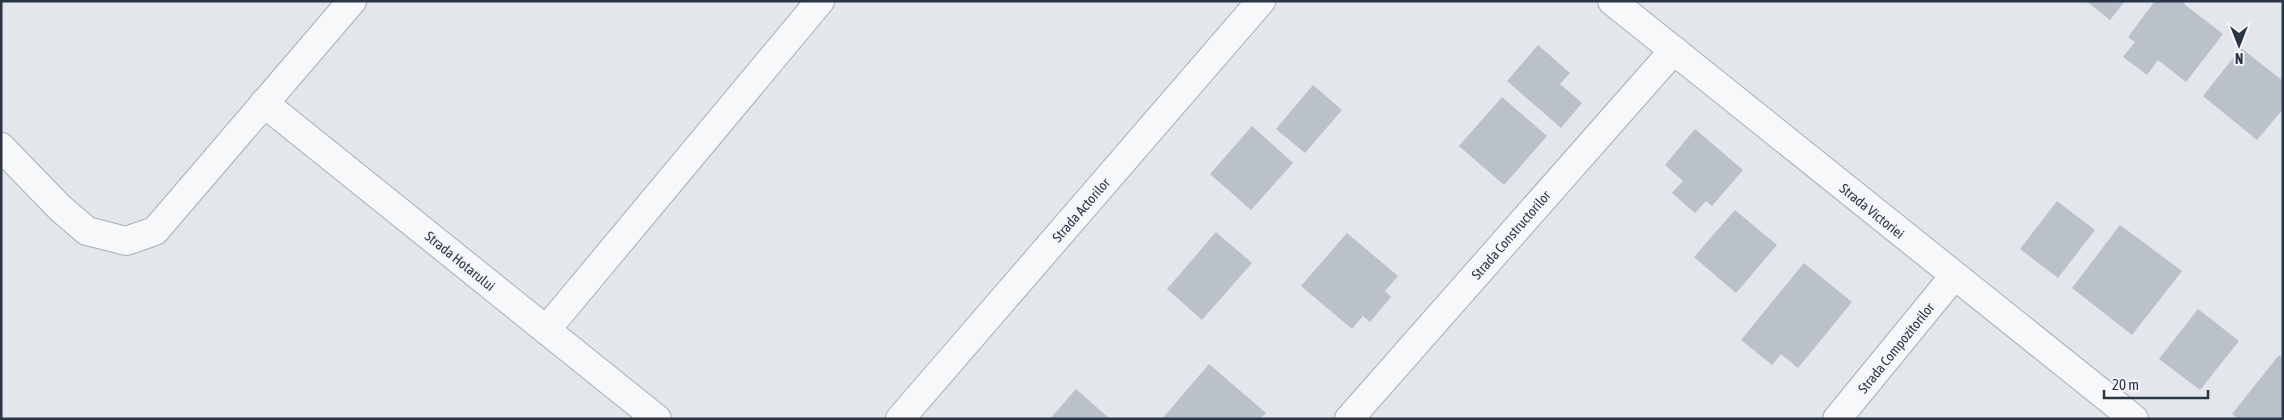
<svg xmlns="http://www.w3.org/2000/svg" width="2284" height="420" font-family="'Asap Condensed',sans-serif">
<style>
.building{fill:#bac1ca}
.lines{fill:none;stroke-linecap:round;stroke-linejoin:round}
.minor-casing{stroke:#a8aeb7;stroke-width:30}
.minor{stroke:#f7f8fa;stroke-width:28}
.labels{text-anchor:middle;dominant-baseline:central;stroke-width:5;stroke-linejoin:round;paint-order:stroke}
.street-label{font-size:14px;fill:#2a3546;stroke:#f4f6f9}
</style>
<rect width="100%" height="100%" fill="#e3e7ec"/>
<!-- building -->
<g class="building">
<path d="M2086,1H2125L2110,20Z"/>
<path d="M2155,1H2186L2184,4L2223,34L2186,82L2158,60L2147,75L2123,57L2135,42L2128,37Z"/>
<path d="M1538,45L1570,73L1560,84L1582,103L1561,128L1507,81Z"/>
<path d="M2241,48L2283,81V109L2257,140L2203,96Z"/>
<path d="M1313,85L1342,110L1305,153L1276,129Z"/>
<path d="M1502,97L1547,136L1504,185L1459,146Z"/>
<path d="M1252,126L1293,163L1251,210L1210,174Z"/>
<path d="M1695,129L1743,170L1712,206L1706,201L1695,213L1672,193L1683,181L1665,165Z"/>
<path d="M2057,201L2095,230L2058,278L2020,249Z"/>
<path d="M1735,210L1777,245L1736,293L1694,257Z"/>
<path d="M2120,225L2182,271L2132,335L2072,288Z"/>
<path d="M1216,232L1252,263L1202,320L1167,289Z"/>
<path d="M1347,233L1398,276L1385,291L1391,297L1370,322L1363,316L1352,329L1301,286Z"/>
<path d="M1804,263L1852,302L1798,368L1781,354L1772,365L1741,340Z"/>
<path d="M2198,309L2239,341L2200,390L2159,359Z"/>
<path d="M2279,355L2283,358V419H2238L2232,414Z"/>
<path d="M1209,364L1266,413L1260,419H1162Z"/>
<path d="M1076,389L1110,419H1050Z"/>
</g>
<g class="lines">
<!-- minor casing -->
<g class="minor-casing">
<g id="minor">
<path d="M1612,1L2134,419"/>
<path d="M264,103L657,419"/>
<path d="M1,147L60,208L87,231L126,241L155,231L352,1"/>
<path d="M546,330L820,1"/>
<path d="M900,419L1261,1"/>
<path d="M1349,419L1674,50"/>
<path d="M1837,419L1954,276"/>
</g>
</g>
<!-- minor -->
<use href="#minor" class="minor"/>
</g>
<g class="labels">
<!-- street labels -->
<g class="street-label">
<text transform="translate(1081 210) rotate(-49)">Strada Actorilor</text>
<text transform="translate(1872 211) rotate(39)">Strada Victoriei</text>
<text transform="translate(1511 235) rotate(-49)">Strada Constructorilor</text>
<text transform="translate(460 261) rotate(39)">Strada Hotarului</text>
<text transform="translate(1896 348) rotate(-51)">Strada Compozitorilor</text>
</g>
</g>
<!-- border -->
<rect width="2284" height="420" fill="none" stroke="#2a3546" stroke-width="5"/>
<!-- north arrow -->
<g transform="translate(2239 45) rotate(180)" stroke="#f4f6f9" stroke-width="4" paint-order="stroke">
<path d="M0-4L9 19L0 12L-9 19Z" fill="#2a3546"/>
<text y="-8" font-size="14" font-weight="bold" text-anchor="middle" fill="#2a3546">N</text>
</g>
<!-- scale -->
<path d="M2104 390v8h104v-8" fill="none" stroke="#2a3546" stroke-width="2.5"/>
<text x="2112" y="390" font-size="15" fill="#2a3546" stroke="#f4f6f9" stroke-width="4" paint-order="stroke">20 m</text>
</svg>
